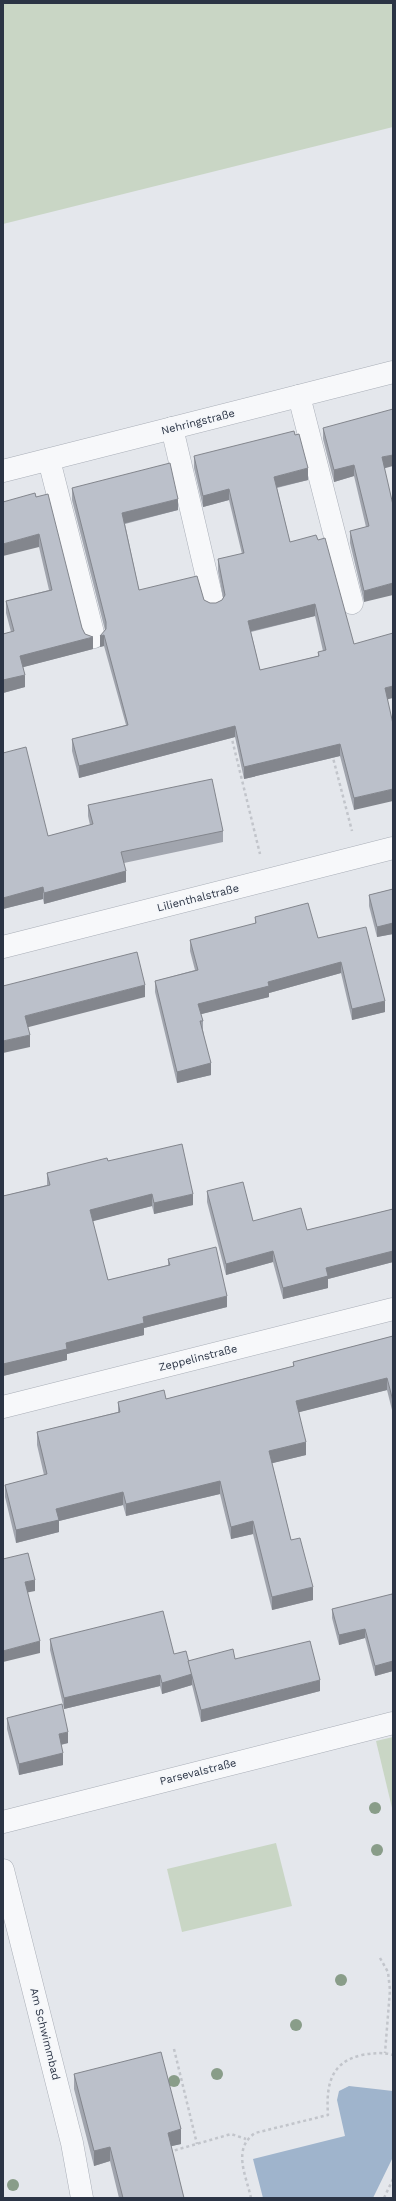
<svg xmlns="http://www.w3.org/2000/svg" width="396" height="2201" font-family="'Work Sans',sans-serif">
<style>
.green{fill:#c9d6c5}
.water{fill:#9fb4cc}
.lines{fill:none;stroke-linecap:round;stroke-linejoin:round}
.minor-casing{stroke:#a9aeb7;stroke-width:23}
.path{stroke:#c2c5cb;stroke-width:2.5;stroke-dasharray:3 3;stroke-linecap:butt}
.minor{stroke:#f7f8fa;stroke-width:22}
.tree{fill:#899d89}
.wall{fill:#a1a5ae;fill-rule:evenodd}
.shaded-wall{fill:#83868d}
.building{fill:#bbc0ca;stroke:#83868d;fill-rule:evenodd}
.labels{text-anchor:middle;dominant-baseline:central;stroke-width:3;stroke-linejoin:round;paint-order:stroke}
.street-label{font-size:11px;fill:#2b3445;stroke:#f4f6f9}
</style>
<rect width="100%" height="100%" fill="#e4e7ec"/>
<!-- green -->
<g class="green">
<path d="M3,3H393V127L3,224Z"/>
<path d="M393,1737V1812L376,1741Z"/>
<path d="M276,1843L292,1906L182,1932L167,1869Z"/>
</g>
<!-- water -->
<path class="water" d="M349,2086L393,2091V2157L373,2198H263L253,2159L345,2136L337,2100L339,2091Z"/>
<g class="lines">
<!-- minor casing -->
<g class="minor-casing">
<g id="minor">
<path d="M299,396L352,603"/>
<path d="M172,428L213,603"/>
<path d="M49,460L94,637"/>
<path d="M3,471L393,372"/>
<path d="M3,947L393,848"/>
<path d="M3,1407L393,1309"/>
<path d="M3,1822L393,1723"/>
<path d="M3,1870L72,2143L82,2198"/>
</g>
</g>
<!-- path -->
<g class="path">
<path d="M231,735L260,854"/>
<path d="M332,754L352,831"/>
<path d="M380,1958L388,1972L390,1990L385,2053"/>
<path d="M174,2049L197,2144"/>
<path d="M169,2152L231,2134L246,2139"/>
<path d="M251,2198C246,2175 232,2149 255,2133L328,2115C326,2086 330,2062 362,2055C373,2053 383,2052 393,2055"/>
<path d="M384,2198L393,2179"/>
</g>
<!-- minor -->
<use href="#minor" class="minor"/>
</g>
<!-- trees -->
<g class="tree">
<circle cx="375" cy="1808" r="6"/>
<circle cx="377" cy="1850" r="6"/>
<circle cx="341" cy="1980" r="6"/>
<circle cx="296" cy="2025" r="6"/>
<circle cx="217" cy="2074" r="6"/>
<circle cx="174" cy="2081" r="6"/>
<circle cx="13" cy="2185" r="6"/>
</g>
<!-- wall -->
<g class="wall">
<path d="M323,428L385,468L364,602L350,543V531L366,527L354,476L334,482L323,439Z"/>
<path d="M194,456L308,480L277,488L290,542L318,540L354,644L388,699L354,810L340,756L244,779L235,737L79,778L72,751V739L126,725L104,646L100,647L105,630L72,500V488L178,510L125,524L139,590L204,600L210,603H216L222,600L223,598L218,571V559L242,554L229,500L203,507L194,468ZM315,616L323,651L318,652V656L260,670L251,632Z"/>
<path d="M35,493L82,628L93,649L23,667L25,687L3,693V634L11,632L6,613V601L49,590L39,547Z"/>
<path d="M88,805L223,831V842L124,863L126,882L44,904L43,899L3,909L48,836L90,825L88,816Z"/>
<path d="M393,889V934L377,937L369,906V895Z"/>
<path d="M255,917L318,938L385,1012L352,1020L341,973L269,993V997L201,1014L203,1021V1030L211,1075L177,1083L155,992V981L195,970L190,951V940L255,924Z"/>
<path d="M108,1161L193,1205L154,1214L152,1206L92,1221L108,1280L168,1265V1259L227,1307L144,1328V1335L67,1354V1360L3,1376V1196L47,1185V1173Z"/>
<path d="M207,1191L253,1221L307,1230L393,1209V1262L328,1279V1288L283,1299L273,1262L226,1275L207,1202Z"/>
<path d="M393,1336V1414L387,1390L299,1412L306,1455L272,1463L291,1540L313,1600L272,1610L253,1534L231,1539L220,1494L126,1516L123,1505L59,1521V1532L16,1543L5,1497V1485L44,1475L37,1445V1432L118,1412V1402L166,1399L293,1366V1362Z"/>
<path d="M393,1596V1671L375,1676L365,1638L339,1645L332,1618V1609Z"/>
<path d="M50,1639L174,1654L188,1661L235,1659L320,1691L201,1722L192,1685L162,1694L160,1686L64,1709L50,1650Z"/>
<path d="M7,1718L68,1743L61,1745L63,1765L19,1775L7,1729Z"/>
<path d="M74,2074L181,2144L171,2146L184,2198H119L110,2161L94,2166L74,2089Z"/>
</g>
<!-- shaded-wall -->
<g class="shaded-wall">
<path d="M393,455V466L382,469V457Z"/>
<path d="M354,465V476L334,482V470Z"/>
<path d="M308,468V480L274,488V477Z"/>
<path d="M229,489V500L203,507V496Z"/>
<path d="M178,499V510L122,524V513Z"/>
<path d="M39,534V547L3,556V544Z"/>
<path d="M393,583V595L364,602V591Z"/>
<path d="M315,604V616L248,632V621Z"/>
<path d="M104,635V646L100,647V636Z"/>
<path d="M93,637V649L20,668V656Z"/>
<path d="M25,675V687L3,693V680Z"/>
<path d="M393,686V698L385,700V688Z"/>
<path d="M235,726V737L79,778V766Z"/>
<path d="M340,744V756L244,779V767Z"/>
<path d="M393,789V801L354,810V798Z"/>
<path d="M126,871V882L44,904V893Z"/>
<path d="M43,887V899L3,909V898Z"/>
<path d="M393,923V934L377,937V927Z"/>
<path d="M341,962V973L269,993V997L198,1015V1004L268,982Z"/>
<path d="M145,985V997L25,1028V1016Z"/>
<path d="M385,1001V1012L352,1020V1009Z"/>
<path d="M30,1035V1047L3,1053V1041Z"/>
<path d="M211,1063V1075L177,1083V1072Z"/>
<path d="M152,1194V1206L90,1222V1210Z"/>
<path d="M193,1194V1205L154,1214V1203Z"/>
<path d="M273,1251V1262L226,1275V1264Z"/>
<path d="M393,1251V1262L328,1279V1288L283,1299V1288L326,1268Z"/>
<path d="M227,1296V1307L144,1328V1335L67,1354V1360L3,1376V1364L143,1317Z"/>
<path d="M387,1378V1390L296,1413V1401Z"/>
<path d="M306,1442V1455L269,1464V1451Z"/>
<path d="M220,1481V1494L126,1516V1504Z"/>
<path d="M123,1492V1505L59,1521V1532L16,1543V1530L56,1509Z"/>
<path d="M253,1521V1534L231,1539V1527Z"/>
<path d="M35,1580V1591L25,1593V1582Z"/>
<path d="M313,1587V1600L272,1610V1597Z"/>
<path d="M365,1629V1638L339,1645V1635Z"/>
<path d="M40,1641V1653L3,1662V1651Z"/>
<path d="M393,1661V1671L375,1676V1666Z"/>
<path d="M192,1674V1685L162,1694V1683Z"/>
<path d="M160,1675V1686L64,1709V1698Z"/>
<path d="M320,1680V1691L201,1722V1710Z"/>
<path d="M68,1732V1743L59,1745V1734Z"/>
<path d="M63,1753V1765L19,1775V1764Z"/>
<path d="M181,2129V2144L168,2147V2133Z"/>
<path d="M110,2147V2161L94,2166V2151Z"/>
</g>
<!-- building -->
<g class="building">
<path d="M393,409V455L382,457L393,505V583L364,591L350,531L369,526L354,465L334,470L323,428Z"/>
<path d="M294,431L295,435L299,434L308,468L274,477L290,542L316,535L318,540L325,538L354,644L393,633V686L385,688L393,724V789L354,798L340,744L244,767L235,726L79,766L72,739L128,725L104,635L100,636L106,629V622L72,488L170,463L178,499L122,513L139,590L197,576L204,600L210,603H216L222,600L225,595L218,559L244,553L229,489L203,496L194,456ZM315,604L326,650L318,652L319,656L260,670L248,621Z"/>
<path d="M35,493L36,497L48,494L82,628L85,634L93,637L20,656L25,675L3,680V634L14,631L6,601L52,590L39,534L3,544V502Z"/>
<path d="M26,747L48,836L93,824L88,805L212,779L223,831L121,852L126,871L44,893L43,887L3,898V753Z"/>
<path d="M393,889V923L377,927L369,895Z"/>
<path d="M308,903L318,938L366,927L385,1001L352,1009L341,962L268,982L269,986L198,1004L203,1021H200L211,1063L177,1072L155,981L198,970L190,940L256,923L255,917Z"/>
<path d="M137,952L145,985L25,1016L30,1035L3,1041V986Z"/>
<path d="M182,1144L193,1194L154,1203L152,1194L90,1210L108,1280L170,1265L168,1259L216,1247L227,1296L143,1317L144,1323L66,1343L67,1349L3,1364V1196L50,1185L47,1173L107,1158L108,1161Z"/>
<path d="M243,1182L253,1221L301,1208L307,1230L393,1209V1251L326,1268L328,1276L283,1288L273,1251L226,1264L207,1191Z"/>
<path d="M393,1336V1401L387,1378L296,1401L306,1442L269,1451L291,1540L300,1538L313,1587L272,1597L253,1521L231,1527L220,1481L126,1504L123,1492L56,1509L59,1520L16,1530L5,1485L47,1474L37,1432L120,1412L118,1402L164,1390L166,1399L294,1366L293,1362Z"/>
<path d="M28,1553L35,1580L25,1582L40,1641L3,1651V1559Z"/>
<path d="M392,1594L393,1596V1661L375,1666L365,1629L339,1635L332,1609Z"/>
<path d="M163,1611L174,1654L186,1651L192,1674L162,1683L160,1675L64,1698L50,1639Z"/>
<path d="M310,1641L320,1680L201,1710L188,1661L233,1649L235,1659Z"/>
<path d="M62,1704L68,1732L59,1734L63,1753L19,1764L7,1718Z"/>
<path d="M161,2052L181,2129L168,2133L184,2198H123L110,2147L94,2151L74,2074Z"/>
</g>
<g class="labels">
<!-- street labels -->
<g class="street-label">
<text transform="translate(198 422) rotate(-14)">Nehringstraße</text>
<text transform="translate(198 898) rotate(-14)">Lilienthalstraße</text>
<text transform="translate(198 1358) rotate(-14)">Zeppelinstraße</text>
<text transform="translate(198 1772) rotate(-14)">Parsevalstraße</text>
<text transform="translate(45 2034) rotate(76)">Am Schwimmbad</text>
</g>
</g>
<!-- border -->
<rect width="396" height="2201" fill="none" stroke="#2b3445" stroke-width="8"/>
</svg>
